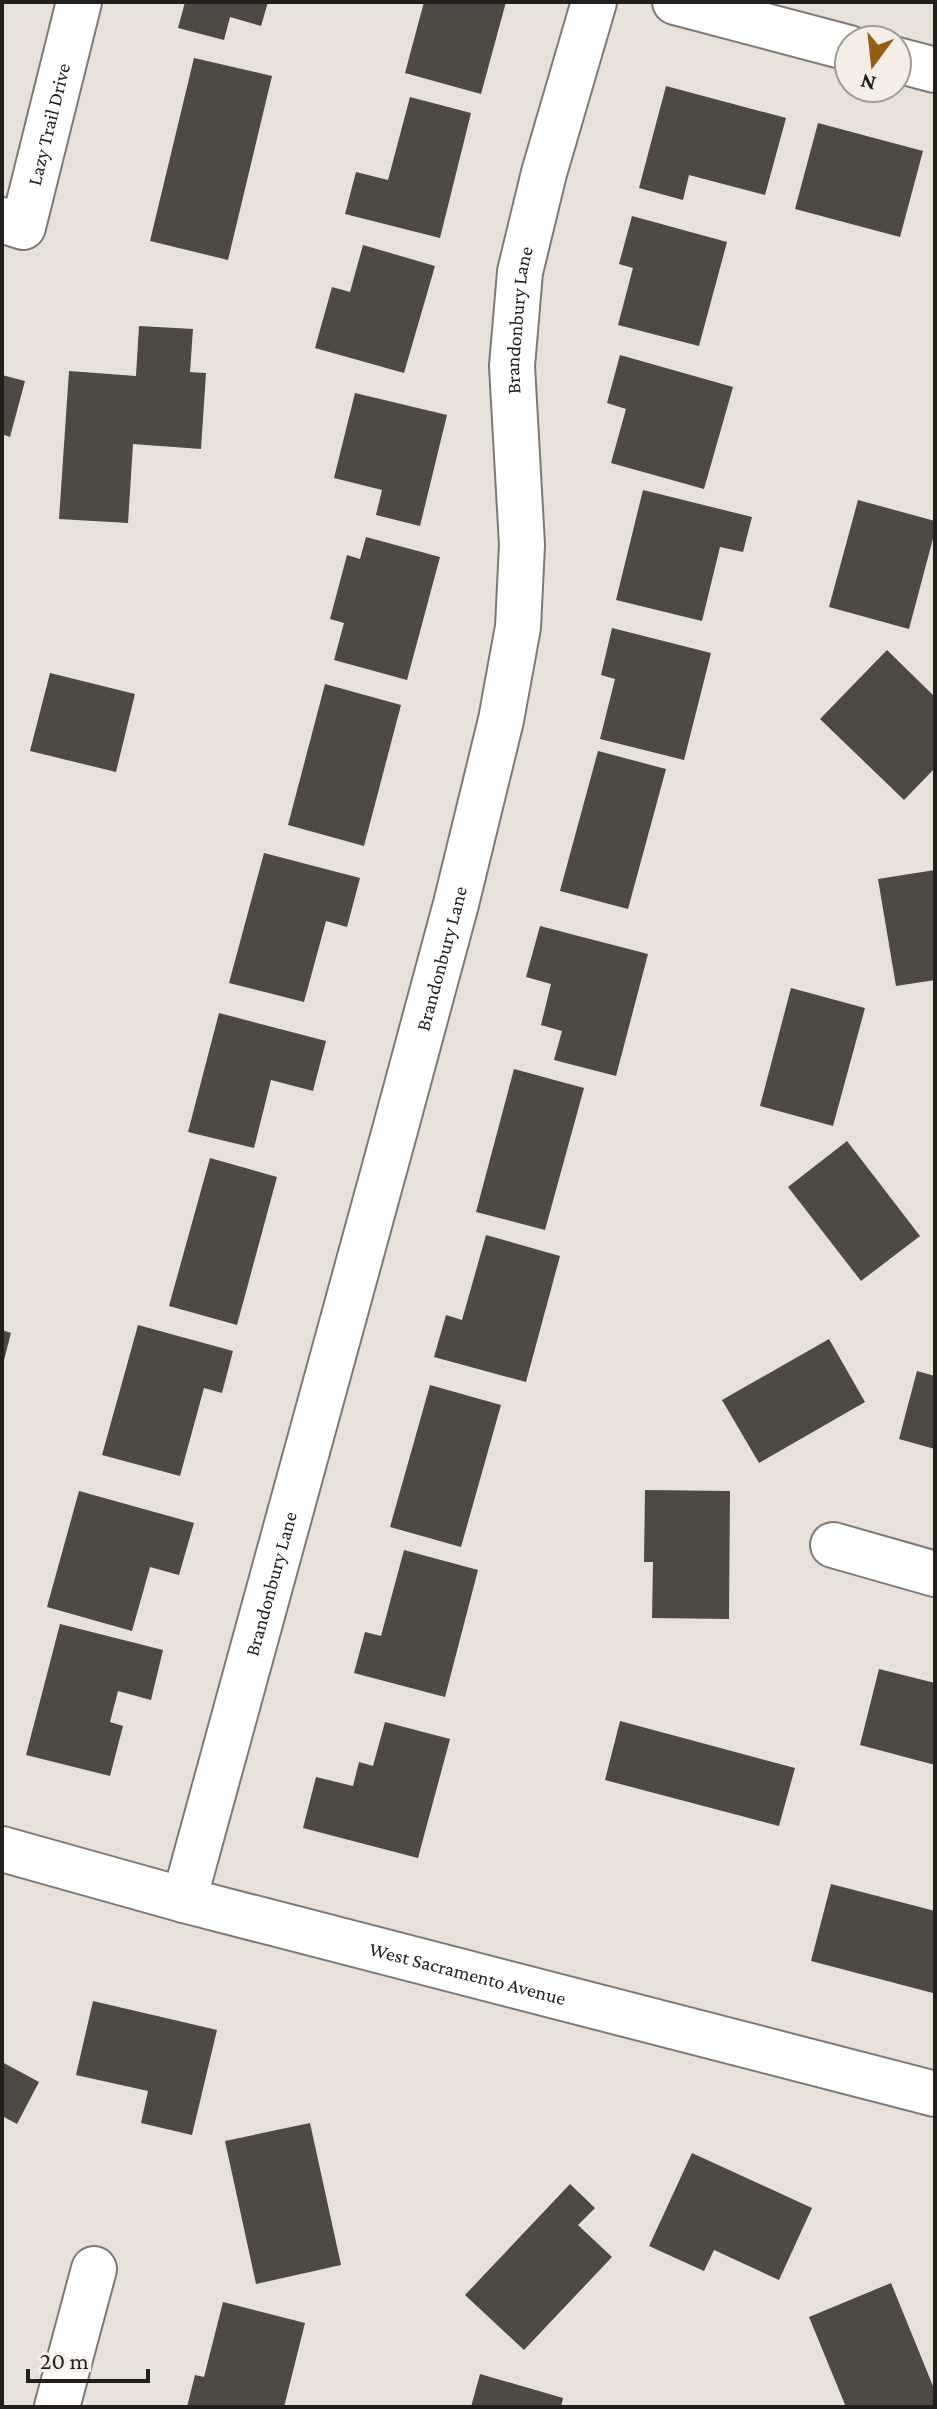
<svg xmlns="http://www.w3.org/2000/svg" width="937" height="2409" font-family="'Crimson Pro',serif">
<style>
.building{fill:#4f4943}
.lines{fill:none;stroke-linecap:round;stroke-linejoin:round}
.street-casing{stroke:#7f7973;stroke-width:48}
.secondary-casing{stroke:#7f7973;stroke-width:48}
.street{stroke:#fff;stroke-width:44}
.secondary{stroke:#fff;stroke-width:44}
.labels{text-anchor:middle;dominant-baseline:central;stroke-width:8;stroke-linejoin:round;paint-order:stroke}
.street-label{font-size:20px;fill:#211e1c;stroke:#f5eee7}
</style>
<rect width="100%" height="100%" fill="#e8e1d9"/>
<!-- building -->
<g class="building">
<path d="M185,2H268L261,26L230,17L224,40L178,28Z"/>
<path d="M424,2H506L481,94L405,73Z"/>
<path d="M194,58L272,76L228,260L150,241Z"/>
<path d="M666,86L786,118L765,195L689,175L683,200L639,188Z"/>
<path d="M410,97L471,113L440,238L345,214L356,172L388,180Z"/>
<path d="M818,123L923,151L900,237L795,209Z"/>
<path d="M632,216L727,242L699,346L618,325L633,268L619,264Z"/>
<path d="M363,245L435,266L404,373L315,348L332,287L350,292Z"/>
<path d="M139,326L193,329L190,372L206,373L201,449L133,444L128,523L59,519L69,371L136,376Z"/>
<path d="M620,355L733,387L704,489L611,463L626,409L607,403Z"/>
<path d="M2,375L25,381L10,437L2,434Z"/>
<path d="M355,393L447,415L420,526L376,515L382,490L334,478Z"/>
<path d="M643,490L752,517L743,552L720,547L702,621L616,600Z"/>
<path d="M858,500L935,521V531L909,629L829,607Z"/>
<path d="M366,537L440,557L407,680L334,660L344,623L330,619L347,555L360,559Z"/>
<path d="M612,628L711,653L684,760L600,739L615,679L601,675Z"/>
<path d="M887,650L935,697V768L904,800L820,719Z"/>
<path d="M50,673L135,694L116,772L30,751Z"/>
<path d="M325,684L401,705L364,846L288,825Z"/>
<path d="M598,751L666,769L628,909L560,891Z"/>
<path d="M264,853L360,878L347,927L326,921L304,1002L229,983Z"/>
<path d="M935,870V980L896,986L878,879Z"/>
<path d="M540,926L648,954L616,1076L554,1060L562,1031L541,1025L551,984L526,977Z"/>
<path d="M791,988L865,1008L833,1126L760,1106Z"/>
<path d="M219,1013L326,1041L313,1091L271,1080L254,1148L188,1132Z"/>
<path d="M514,1069L584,1088L545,1230L476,1212Z"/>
<path d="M847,1141L920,1236L861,1281L788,1187Z"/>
<path d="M210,1158L277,1177L237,1325L169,1306Z"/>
<path d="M486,1235L560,1256L526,1382L434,1357L446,1315L462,1320Z"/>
<path d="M138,1325L233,1351L222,1393L204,1388L180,1476L102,1455Z"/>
<path d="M2,1330L11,1333L3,1364H2Z"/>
<path d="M829,1339L865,1402L759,1463L722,1400Z"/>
<path d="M917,1371L935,1376V1449L899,1439Z"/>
<path d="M430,1385L501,1405L461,1547L390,1527Z"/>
<path d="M645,1490L730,1491L729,1619L652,1618L653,1562H644Z"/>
<path d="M79,1491L194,1523L179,1575L150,1567L132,1631L47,1607Z"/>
<path d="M404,1550L478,1570L445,1697L354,1673L365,1632L381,1636Z"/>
<path d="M60,1624L163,1650L151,1700L118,1691L110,1722L123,1726L110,1776L26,1755Z"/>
<path d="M879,1669L935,1683V1765L860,1745Z"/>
<path d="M620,1721L795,1768L779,1826L605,1780Z"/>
<path d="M385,1722L450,1739L418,1858L303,1828L316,1777L353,1786L359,1762L373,1766Z"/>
<path d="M831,1884L935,1911L933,1993L811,1961Z"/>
<path d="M93,2001L217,2030L192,2135L141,2123L148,2091L76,2075Z"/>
<path d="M2,2062L39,2082L17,2124L2,2116Z"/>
<path d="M310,2123L341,2265L256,2284L225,2141Z"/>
<path d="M692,2153L812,2208L779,2280L714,2250L704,2271L649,2246Z"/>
<path d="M570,2184L595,2208L578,2225L612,2257L524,2350L465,2295Z"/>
<path d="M891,2283L935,2391V2407H846L809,2317Z"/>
<path d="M223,2302L305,2323L284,2407H187L195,2375L204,2377Z"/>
<path d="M480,2374L563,2398L561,2407H471Z"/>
</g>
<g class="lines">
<!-- street casing -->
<g class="street-casing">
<g id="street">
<path d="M675,2L849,48"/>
<path d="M897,60L935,70"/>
<path id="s1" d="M2,220L23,227L79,2"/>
<path d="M833,1545L935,1574"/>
<path id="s2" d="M184,1900L395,1130L456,904L501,720L518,627L522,545L512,366L520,272L544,173L594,2"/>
<path d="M57,2407L94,2269"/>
</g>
</g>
<!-- secondary casing -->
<g class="secondary-casing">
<g id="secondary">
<path id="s3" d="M2,1849L184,1900L935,2094"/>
</g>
</g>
<!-- street -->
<use href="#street" class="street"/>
<!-- secondary -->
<use href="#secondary" class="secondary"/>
</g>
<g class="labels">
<!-- street labels -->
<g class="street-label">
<text stroke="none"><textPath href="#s1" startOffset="128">Lazy Trail Drive</textPath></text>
<text stroke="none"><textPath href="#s2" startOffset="1624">Brandonbury Lane</textPath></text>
<text stroke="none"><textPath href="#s2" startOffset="976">Brandonbury Lane</textPath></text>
<text stroke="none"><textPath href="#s2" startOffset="328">Brandonbury Lane</textPath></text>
<text stroke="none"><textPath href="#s3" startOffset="482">West Sacramento Avenue</textPath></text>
</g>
</g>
<!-- border -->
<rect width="937" height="2409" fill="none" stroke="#211e1c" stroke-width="8"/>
<!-- north arrow -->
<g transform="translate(873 64) rotate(195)"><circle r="38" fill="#f5eee7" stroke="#a09b96" stroke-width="2"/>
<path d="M0-6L14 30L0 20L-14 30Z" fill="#955e16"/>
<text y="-12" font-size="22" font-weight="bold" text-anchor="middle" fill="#211e1c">N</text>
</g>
<!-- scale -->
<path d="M28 2369v12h120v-12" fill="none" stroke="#211e1c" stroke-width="4"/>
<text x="40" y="2369" font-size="24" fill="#211e1c" stroke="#f5eee7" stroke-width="6" paint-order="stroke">20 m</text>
</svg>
